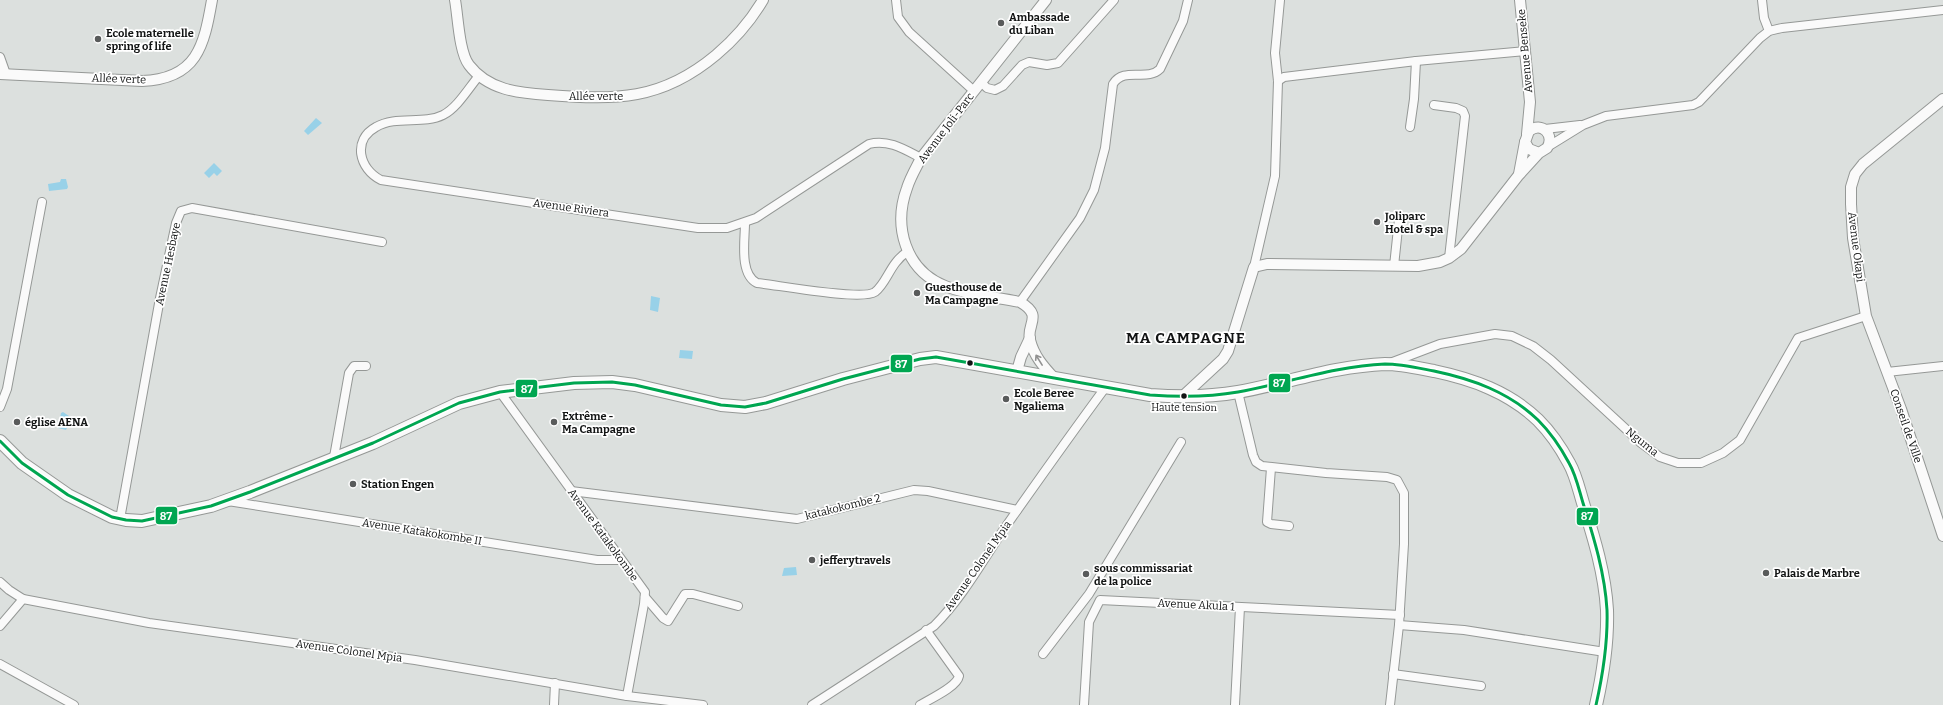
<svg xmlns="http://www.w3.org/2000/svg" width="1943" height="705" font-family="Bitter,serif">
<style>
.water{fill:#98d1e8}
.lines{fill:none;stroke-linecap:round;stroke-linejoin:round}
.minor-casing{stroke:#959896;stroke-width:10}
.tertiary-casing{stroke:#959896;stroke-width:12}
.primary-casing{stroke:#959896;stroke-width:14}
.minor{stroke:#fafafa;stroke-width:8}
.tertiary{stroke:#fafafa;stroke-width:10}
.primary{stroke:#fafafa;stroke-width:12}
.bus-1-casing{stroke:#fff;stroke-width:6}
.bus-1{stroke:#00a651;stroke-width:3}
.oneway{stroke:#929292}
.poi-dot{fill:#595b5b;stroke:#fff;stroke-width:1.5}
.bus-dot{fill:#121414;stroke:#fff;stroke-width:1.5}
.labels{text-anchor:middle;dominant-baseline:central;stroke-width:3.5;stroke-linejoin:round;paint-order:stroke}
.bus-label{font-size:10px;fill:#121414;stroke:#fff}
.poi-label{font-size:11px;font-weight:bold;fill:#121414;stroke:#fff;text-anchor:start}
.street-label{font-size:11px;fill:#121414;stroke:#fff}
.district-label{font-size:15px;font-weight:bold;letter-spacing:1px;fill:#121414;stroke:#fff}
.line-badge{stroke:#fff;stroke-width:1.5}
.badge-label{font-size:11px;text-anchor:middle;font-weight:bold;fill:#fff}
</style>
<rect width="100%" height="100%" fill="#dce0de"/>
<!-- water -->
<g class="water">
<path d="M316,118L322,123L308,135L304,131Z"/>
<path d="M214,163L222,171L217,176L214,173L209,178L204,173Z"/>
<path d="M61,179H66L68,187L67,189L49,191L48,184L60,182Z"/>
<path d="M651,296L660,298L658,312L650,310Z"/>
<path d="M680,350L693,351L692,359L679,358Z"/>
<path d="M63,412L72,418L66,430L58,428L61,413Z"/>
<path d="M796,567L797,575L782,576L784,568Z"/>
</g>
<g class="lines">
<!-- minor casing -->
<g class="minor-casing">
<g id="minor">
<path d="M896,0L898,17L909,32L974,91"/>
<path d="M1762,0L1764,18L1769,31"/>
<path d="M0,57L6,74"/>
<path d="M478,77C468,89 457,108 443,115C423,125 396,115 376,127C352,140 359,169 381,180L698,228H727L756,218L869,144C888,139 904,149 921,158"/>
<path d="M1278,81L1284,77L1416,61L1526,51"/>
<path d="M982,83L987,88L995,90L1003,86L1022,65L1029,62L1047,65L1058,63L1114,0"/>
<path d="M1434,105L1456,108L1463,111L1465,116L1449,258"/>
<path d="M1410,127L1414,99L1416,61"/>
<path d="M1545,129L1580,125"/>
<path d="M1549,146L1583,125L1606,116L1693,105L1699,102L1760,38L1769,31L1782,28L1943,10"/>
<path d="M745,223C745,240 739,274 757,283C777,285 862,301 875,292C887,283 890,263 907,252"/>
<path d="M1394,266L1399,219"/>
<path d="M1254,267L1275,176L1278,81L1275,53L1280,0"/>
<path d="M1020,302L1080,218L1094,190L1105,148L1113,84C1124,66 1147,82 1160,69L1183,21L1188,0"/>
<path d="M1390,363L1440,344L1495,334L1512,336L1533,346L1551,360L1641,443L1660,457L1678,463H1701L1723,453L1740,440L1798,338L1866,316"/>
<path d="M1887,372L1943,366"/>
<path d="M500,392L645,592L644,604L627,696"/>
<path d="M1238,392L1253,455L1256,462L1262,466L1326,473L1387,477L1397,480L1404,493V544L1399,625L1390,705"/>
<path d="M0,407L7,389L42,202"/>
<path d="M334,457L349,373L354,366H366"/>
<path d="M1271,468L1267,522L1271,524L1289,526"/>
<path d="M571,491L797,519L914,490L928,491L1017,510"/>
<path d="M228,501L597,560H620"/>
<path d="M120,519L160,298L176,223L181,211L192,208L382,242"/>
<path d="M0,582L9,590L23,599L149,623L415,660L627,696L703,705"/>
<path d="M645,597L663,618L668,621L685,594H693L738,606"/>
<path d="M1399,625L1464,630L1605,652"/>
<path d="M0,626L23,599"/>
<path d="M1043,654L1089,594L1181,442"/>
<path d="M0,664L74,705"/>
<path d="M1393,674L1481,686"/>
<path d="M554,705L555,683"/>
<path d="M812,705L934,626C962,598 982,562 1004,529C1037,482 1071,434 1105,388"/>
<path d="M920,705C930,699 957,687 959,676L926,630"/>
<path d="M1084,705L1089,622L1100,600L1400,615"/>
<path d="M1235,705L1240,607"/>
</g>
</g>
<!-- tertiary casing -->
<g class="tertiary-casing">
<g id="tertiary">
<path d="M455,0C458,16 459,52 469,65C488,90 518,93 548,95C616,100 661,101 716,55C735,39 750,22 763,0"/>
<path d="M1046,0L921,158C916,168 910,178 907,188C893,226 905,270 945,286C968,295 995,297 1020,302C1044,316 1026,324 1030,340C1034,356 1043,366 1054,378"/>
<path d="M1520,0L1530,102L1527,134"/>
<path d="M0,74L142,81C197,79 204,46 212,0"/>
<path d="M1943,99L1863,164L1855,174L1851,187V204L1853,238L1866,316L1901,409L1943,536"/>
<path d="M1519,174L1525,142"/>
<path d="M1017,371L1021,357L1030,338"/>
<path d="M1182,397L1223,359L1228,351L1254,267L1267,264L1418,266L1440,262L1449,258L1461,249L1518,176L1539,153L1547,148C1555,135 1542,121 1529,131L1525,142L1529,149L1539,153"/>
</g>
</g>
<!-- primary casing -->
<g class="primary-casing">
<path id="primary" d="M0,441L22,463L68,495L112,517L126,520L142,521L211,506L250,492L373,443L459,403L500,392L574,383L612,382L635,385L721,405L745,407L766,403L843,379L920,359L936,357L1150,395C1179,397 1210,397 1238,392C1287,383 1335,366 1385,364C1401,364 1418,368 1434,371C1472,379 1509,392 1538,420C1550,432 1561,448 1569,463C1576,475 1579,490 1583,503C1594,538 1605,574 1607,610C1608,642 1603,674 1596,705"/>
</g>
<!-- minor -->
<use href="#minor" class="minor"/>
<!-- tertiary -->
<use href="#tertiary" class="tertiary"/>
<!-- primary -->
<use href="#primary" class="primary"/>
<!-- bus-1 casing -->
<g class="bus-1-casing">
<path id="bus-1" d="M0,441L22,463L68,495L112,517L126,520L142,521L211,506L250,492L373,443L459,403L500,392L574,383L612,382L635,385L721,405L745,407L766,403L843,379L920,359L936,357L1150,395C1179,397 1210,397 1238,392C1287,383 1335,366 1385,364C1401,364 1418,368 1434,371C1472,379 1509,392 1538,420C1550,432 1561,448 1569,463C1576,475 1579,490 1583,503C1594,538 1605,574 1607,610C1608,642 1603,674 1596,705"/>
</g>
<!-- bus-1 -->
<use href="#bus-1" class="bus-1"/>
</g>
<!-- one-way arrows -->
<defs><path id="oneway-shaft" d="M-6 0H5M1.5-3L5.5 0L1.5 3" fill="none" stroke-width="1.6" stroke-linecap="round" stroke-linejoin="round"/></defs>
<use class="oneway" href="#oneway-shaft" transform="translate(1039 360) rotate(-122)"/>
<!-- markers -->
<g class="poi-dot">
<circle cx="1001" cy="23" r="4"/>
<circle cx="98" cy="39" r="4"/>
<circle cx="1377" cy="222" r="4"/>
<circle cx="917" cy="293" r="4"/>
<circle cx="1006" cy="399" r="4"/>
<circle cx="17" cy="422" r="4"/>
<circle cx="554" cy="422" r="4"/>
<circle cx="353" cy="484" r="4"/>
<circle cx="812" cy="560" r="4"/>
<circle cx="1766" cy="573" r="4"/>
<circle cx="1086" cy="574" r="4"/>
</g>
<g class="bus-dot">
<circle cx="970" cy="363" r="3.5"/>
<circle cx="1184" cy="396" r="3.5"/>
</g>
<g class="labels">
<!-- bus labels -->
<g class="bus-label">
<text x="1184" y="408">Haute tension</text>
</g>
<!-- poi labels -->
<g class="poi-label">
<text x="1009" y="17">Ambassade<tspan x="1009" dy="13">du Liban</tspan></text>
<text x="106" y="33">Ecole maternelle<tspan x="106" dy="13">spring of life</tspan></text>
<text x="1385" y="216">Joliparc<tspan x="1385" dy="13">Hotel &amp; spa</tspan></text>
<text x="925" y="287">Guesthouse de<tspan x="925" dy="13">Ma Campagne</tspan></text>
<text x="1014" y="393">Ecole Beree<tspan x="1014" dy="13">Ngaliema</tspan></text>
<text x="562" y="416">Extrême -<tspan x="562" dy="13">Ma Campagne</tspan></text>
<text x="25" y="422">église AENA</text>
<text x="361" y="484">Station Engen</text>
<text x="820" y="560">jefferytravels</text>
<text x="1094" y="568">sous commissariat<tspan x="1094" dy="13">de la police</tspan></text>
<text x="1774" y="573">Palais de Marbre</text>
</g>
<!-- street labels -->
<g class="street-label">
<text transform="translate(1525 51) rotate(-95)">Avenue Benseke</text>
<text transform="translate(119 79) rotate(2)">Allée verte</text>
<text x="596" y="96">Allée verte</text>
<text transform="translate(946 128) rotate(-53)">Avenue Joli-Parc</text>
<text transform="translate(571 208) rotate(8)">Avenue Riviera</text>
<text transform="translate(1856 247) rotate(83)">Avenue Okapi</text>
<text transform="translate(168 264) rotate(-78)">Avenue Hesbaye</text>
<text transform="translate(1906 426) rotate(71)">Conseil de Ville</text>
<text transform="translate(1642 442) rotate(39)">Nguma</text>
<text transform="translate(843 507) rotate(-14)">katakokombe 2</text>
<text transform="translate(422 532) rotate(9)">Avenue Katakokombe II</text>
<text transform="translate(603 535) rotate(54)">Avenue Katakokombe</text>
<text transform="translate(978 566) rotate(-55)">Avenue Colonel Mpia</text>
<text transform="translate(1196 605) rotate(3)">Avenue Akula 1</text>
<text transform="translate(349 651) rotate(8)">Avenue Colonel Mpia</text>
</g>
<!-- district labels -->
<g class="district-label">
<text x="1186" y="338">MA CAMPAGNE</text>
</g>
</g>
<g class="line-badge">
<rect x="890" y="354" width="23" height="19" rx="4" fill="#00a651"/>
<rect x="1268" y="373" width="23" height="20" rx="4" fill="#00a651"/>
<rect x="515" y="379" width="23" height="19" rx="4" fill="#00a651"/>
<rect x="155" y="506" width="23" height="19" rx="4" fill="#00a651"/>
<rect x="1576" y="507" width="23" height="19" rx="4" fill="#00a651"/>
</g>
<g class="badge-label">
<text x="901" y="368">87</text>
<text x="1279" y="387">87</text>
<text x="527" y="393">87</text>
<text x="166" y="520">87</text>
<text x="1587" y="520">87</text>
</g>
</svg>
